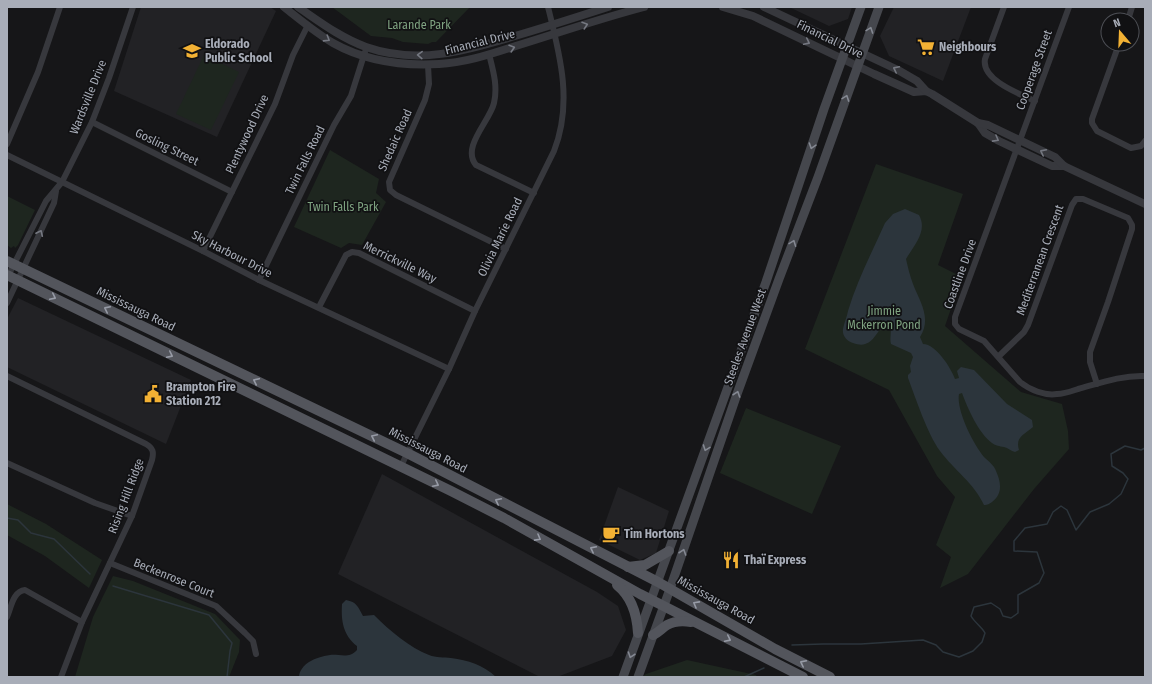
<svg xmlns="http://www.w3.org/2000/svg" width="1152" height="684" font-family="'Fira Sans Condensed',sans-serif">
<style>
.built{fill:#222225}
.green{fill:#1e261f}
.water{fill:#2c353c}
.lines{fill:none;stroke-linecap:round;stroke-linejoin:round}
.stream{stroke:#2c353c;stroke-width:1.5}
.minor{stroke:#37383d;stroke-width:6}
.tertiary{stroke:#37383d;stroke-width:8}
.secondary{stroke:#45474d;stroke-width:9}
.primary{stroke:#53555c;stroke-width:10}
.oneway{stroke:#757881}
.oneway2{stroke:#858993}
.oneway3{stroke:#979ba6}
.labels{text-anchor:middle;dominant-baseline:central;stroke-width:3.5;stroke-linejoin:round;paint-order:stroke}
.park-label{font-size:12px;fill:#7fa381;stroke:#111113}
.street-label{font-size:12px;fill:#a8adb8;stroke:#111113}
.poi-label{font-size:12px;font-weight:bold;fill:#a8adb8;stroke:#111113;text-anchor:start}
</style>
<rect width="100%" height="100%" fill="#161618"/>
<!-- built -->
<g class="built">
<path d="M141,7H270L276,11L217,137L114,91Z"/>
<path d="M789,7H852L848,19L829,26Z"/>
<path d="M894,7H971L943,81L889,56L880,36Z"/>
<path d="M18,298L191,380L166,444L7,367V319Z"/>
<path d="M382,474L597,592L618,606L626,630L612,656L557,677H540L338,574Z"/>
<path d="M618,487L669,511L656,553L640,560L599,540Z"/>
</g>
<!-- green -->
<g class="green">
<path d="M332,7H470L436,42H432L428,44L403,42L392,38L371,36Z"/>
<path d="M204,55L239,72L211,130L176,114Z"/>
<path d="M330,150L379,179L376,193L386,202L362,245L349,243L341,248L294,227Z"/>
<path d="M876,164L963,194L938,265L962,277L945,326L1021,392L1062,404L1068,431L1069,449L1034,489L968,574L940,588L951,557L936,545L955,497L937,476L889,390L805,349Z"/>
<path d="M7,196L35,210L18,245L15,248L14,246L11,248L7,245Z"/>
<path d="M746,408L841,446L812,514L720,473Z"/>
<path d="M7,504L46,524L102,560L89,588L45,556L7,535Z"/>
<path d="M113,576L133,581L215,614L240,640L239,652L229,677H75L93,617Z"/>
<path d="M687,660L756,675L757,677H642L646,674Z"/>
</g>
<!-- water -->
<g class="water">
<path d="M905,209L919,215C928,231 914,245 906,259C908,268 910,276 913,284C920,302 932,318 920,337L923,344C936,344 951,368 955,379L959,378L957,371L961,367L974,370L1007,404L1032,420L1033,427C1024,435 1015,437 1019,450L1015,452C1011,451 1008,448 1004,447C999,446 996,446 992,443C979,434 967,407 962,393L959,394C956,410 973,444 984,457C988,461 994,465 996,471C1001,482 1003,494 992,502C989,504 988,505 984,505C974,483 954,470 940,451C927,433 916,399 908,378V375L911,372L910,366L913,357L911,353L891,344C889,337 893,328 889,322H886C875,333 872,350 853,343C847,341 842,336 843,329C844,323 847,317 848,311C857,281 872,252 885,223L893,214Z"/>
<path d="M346,600C357,602 358,607 363,616L374,615C390,631 409,647 429,655C436,658 444,657 451,658C468,660 483,665 496,677H299C299,671 304,665 309,662C316,658 322,656 330,655C340,654 349,659 357,650V646C343,635 341,621 342,604Z"/>
</g>
<g class="lines">
<!-- stream -->
<g class="stream">
<path d="M7,518L18,520L31,533L54,539L90,574"/>
<path d="M113,586L209,615L232,643L230,651L227,677"/>
<path d="M792,645L823,644H861L923,640L936,645L943,652L959,657L973,651L982,642L985,633C981,626 975,623 971,616L974,607L991,603L1000,609L1003,616L1011,618L1018,613V595L1039,583L1044,573L1037,552L1014,551V541L1025,528L1047,524L1053,512L1061,506L1067,510L1076,530L1090,512L1109,504L1121,494L1128,479L1123,473L1112,466L1111,454L1125,446L1141,450L1145,448"/>
<path d="M744,677L764,668"/>
</g>
<!-- minor -->
<g class="minor">
<path d="M1004,7L985,59C981,80 1020,94 1035,101"/>
<path d="M1069,7L955,317V324L959,329L984,341L1020,382C1030,390 1045,396 1057,394C1065,394 1072,391 1078,389C1100,383 1122,375 1145,376"/>
<path d="M1128,20L1132,7"/>
<path d="M1119,44L1092,119V123L1097,131L1131,148L1141,146L1145,141"/>
<path d="M489,54C493,70 498,86 494,103C490,121 461,147 476,165L534,193"/>
<path d="M428,65L429,84L425,100L389,182L390,190L396,195L506,249"/>
<path d="M92,122L232,192"/>
<path d="M7,144L38,72L60,7"/>
<path d="M7,155L203,251L259,280L449,369"/>
<path d="M203,251L275,104L293,55L308,25"/>
<path d="M7,278L46,201L62,182L92,122L109,78L133,7"/>
<path d="M259,280L334,125L351,96L365,52"/>
<path d="M7,303L54,203L56,191"/>
<path d="M319,307L346,255L352,252L359,253L475,311"/>
<path d="M999,356L1024,332L1028,325L1072,205L1076,199H1083L1128,218L1132,225V229L1108,302L1090,352V362L1097,384"/>
<path d="M7,376L146,444C153,448 154,452 152,460L132,516L82,622L61,677"/>
<path d="M7,463L95,503L132,516"/>
<path d="M401,466L449,369L475,311L554,151C573,103 560,55 548,7"/>
<path d="M110,563L216,606L245,633L253,641L256,654"/>
<path d="M7,617C11,608 13,591 25,590L82,622"/>
</g>
<!-- tertiary -->
<g class="tertiary">
<path d="M284,7C300,20 316,33 333,43C365,61 404,66 439,64C466,63 494,53 519,45C561,32 602,18 644,7"/>
<path d="M298,7C320,22 341,38 366,47C418,65 465,51 515,36C546,27 577,17 608,7"/>
<path d="M723,7L753,16L874,74L914,92L926,91L932,94L978,123L985,133L999,141L1052,166H1064"/>
<path d="M764,7L898,70L917,81L926,91"/>
<path d="M978,123L988,125L1055,157L1064,166L1145,204"/>
</g>
<!-- secondary -->
<g class="secondary">
<path d="M623,677L766,282L824,109L861,7"/>
<path d="M638,677L670,589L737,394L779,279L818,177L879,7"/>
</g>
<!-- primary -->
<g class="primary">
<path d="M7,261L409,454L658,582L775,649L830,677"/>
<path d="M7,275L451,491L504,518L640,594L803,677"/>
<path d="M628,567L645,565L669,551"/>
<path d="M617,585C632,597 637,615 638,633"/>
<path d="M653,635C659,632 662,628 667,625C674,621 684,621 691,622"/>
</g>
</g>
<!-- one-way arrows -->
<defs><path id="oneway-chevron" d="M-2-3.5L2.5 0L-2 3.5" fill="none" stroke-width="1.6" stroke-linecap="round" stroke-linejoin="round"/></defs>
<g class="oneway">
<use href="#oneway-chevron" transform="translate(585 25) rotate(-18)"/>
<use href="#oneway-chevron" transform="translate(327 39) rotate(32)"/>
<use href="#oneway-chevron" transform="translate(807 42) rotate(26)"/>
<use href="#oneway-chevron" transform="translate(512 48) rotate(-17)"/>
<use href="#oneway-chevron" transform="translate(420 55) rotate(-178)"/>
<use href="#oneway-chevron" transform="translate(896 69) rotate(-153)"/>
<use href="#oneway-chevron" transform="translate(996 139) rotate(29)"/>
<use href="#oneway-chevron" transform="translate(1043 152) rotate(-153)"/>
<use href="#oneway-chevron" transform="translate(40 233) rotate(-65)"/>
</g>
<g class="oneway2">
<use href="#oneway-chevron" transform="translate(870 30) rotate(-70)"/>
<use href="#oneway-chevron" transform="translate(846 98) rotate(-70)"/>
<use href="#oneway-chevron" transform="translate(812 146) rotate(108)"/>
<use href="#oneway-chevron" transform="translate(793 243) rotate(-69)"/>
<use href="#oneway-chevron" transform="translate(737 394) rotate(-71)"/>
<use href="#oneway-chevron" transform="translate(706 448) rotate(110)"/>
<use href="#oneway-chevron" transform="translate(683 552) rotate(-71)"/>
<use href="#oneway-chevron" transform="translate(631 655) rotate(109)"/>
</g>
<g class="oneway3">
<use href="#oneway-chevron" transform="translate(53 297) rotate(26)"/>
<use href="#oneway-chevron" transform="translate(107 309) rotate(-154)"/>
<use href="#oneway-chevron" transform="translate(170 355) rotate(26)"/>
<use href="#oneway-chevron" transform="translate(256 381) rotate(-155)"/>
<use href="#oneway-chevron" transform="translate(374 437) rotate(-155)"/>
<use href="#oneway-chevron" transform="translate(436 484) rotate(27)"/>
<use href="#oneway-chevron" transform="translate(498 501) rotate(-153)"/>
<use href="#oneway-chevron" transform="translate(538 538) rotate(29)"/>
<use href="#oneway-chevron" transform="translate(593 549) rotate(-153)"/>
<use href="#oneway-chevron" transform="translate(696 604) rotate(-151)"/>
<use href="#oneway-chevron" transform="translate(728 639) rotate(26)"/>
<use href="#oneway-chevron" transform="translate(803 663) rotate(-153)"/>
</g>
<!-- icons -->
<defs>
<g id="supermarket-bare" transform="scale(1.38)"><path d="M-6-5.5h2.5l.6 2H6L4.5 2H-2.5L-4.4-4H-6ZM-1.5 3.2a1.3 1.3 0 1 0 .1 0ZM3 3.2a1.3 1.3 0 1 0 .1 0Z" fill="#f2b134" stroke="#111113" stroke-width="2.5" paint-order="stroke"/></g>
<g id="school-bare" transform="scale(1.38)"><path d="M0-5L7-2L0 1L-7-2ZM-4 1L0 2.5L4 1V4Q0 6-4 4Z" fill="#f2b134" stroke="#111113" stroke-width="2.5" paint-order="stroke"/></g>
<g id="civic-bare" transform="scale(1.38)"><path d="M-.6-6.5H3V-4.5H.6V-3L4-1V1h2V6H-6V1h2V-1L-.6-3ZM-1.2 2.5V6h2.4V2.5Z" fill="#f2b134" stroke="#111113" stroke-width="2.5" paint-order="stroke"/></g>
<g id="cafe-bare" transform="scale(1.38)"><path d="M-5.5-4.5H6V0H3Q3 3.5 0 3.5H-2.5Q-5.5 3.5-5.5 0ZM3-3.2v2h1.7v-2ZM-6 4.5H4V6H-6Z" fill="#f2b134" stroke="#111113" stroke-width="2.5" paint-order="stroke"/></g>
<g id="restaurant-bare" transform="scale(1.38)"><path d="M-5-6h1v4h1v-4h1v4h1v-4h1v5L-1.5 .5V6h-2V.5L-5-1ZM5-6V6H3V1.5H1.5Q1.5-4 5-6Z" fill="#f2b134" stroke="#111113" stroke-width="2.5" paint-order="stroke"/></g>
</defs>
<g fill-rule="evenodd">
<use href="#supermarket-bare" x="926" y="47"/>
<use href="#school-bare" x="192" y="51"/>
<use href="#civic-bare" x="153" y="394"/>
<use href="#cafe-bare" x="611" y="534"/>
<use href="#restaurant-bare" x="731" y="560"/>
</g>
<g class="labels">
<!-- park labels -->
<g class="park-label">
<text x="419" y="25">Larande Park</text>
<text x="343" y="207">Twin Falls Park</text>
<text x="884" y="311">Jimmie<tspan x="884" dy="14">Mckerron Pond</tspan></text>
</g>
<!-- street labels -->
<g class="street-label">
<text transform="translate(830 39) rotate(26)">Financial Drive</text>
<text transform="translate(480 42) rotate(-14)">Financial Drive</text>
<text transform="translate(1034 70) rotate(-70)">Cooperage Street</text>
<text transform="translate(88 97) rotate(-68)">Wardsville Drive</text>
<text transform="translate(247 134) rotate(-65)">Plentywood Drive</text>
<text transform="translate(395 140) rotate(-66)">Shedaic Road</text>
<text transform="translate(167 147) rotate(26)">Gosling Street</text>
<text transform="translate(305 160) rotate(-64)">Twin Falls Road</text>
<text transform="translate(500 237) rotate(-64)">Olivia Marie Road</text>
<text transform="translate(232 254) rotate(27)">Sky Harbour Drive</text>
<text transform="translate(1040 260) rotate(-70)">Mediterranean Crescent</text>
<text transform="translate(400 262) rotate(26)">Merrickville Way</text>
<text transform="translate(960 274) rotate(-70)">Coastline Drive</text>
<text transform="translate(136 309) rotate(26)">Mississauga Road</text>
<text transform="translate(745 337) rotate(-70)">Steeles Avenue West</text>
<text transform="translate(428 450) rotate(27)">Mississauga Road</text>
<text transform="translate(126 496) rotate(-69)">Rising Hill Ridge</text>
<text transform="translate(174 578) rotate(22)">Beckenrose Court</text>
<text transform="translate(716 600) rotate(29)">Mississauga Road</text>
</g>
<!-- poi labels -->
<g class="poi-label">
<text x="205" y="44">Eldorado<tspan x="205" dy="14">Public School</tspan></text>
<text x="939" y="47">Neighbours</text>
<text x="166" y="387">Brampton Fire<tspan x="166" dy="14">Station 212</tspan></text>
<text x="624" y="534">Tim Hortons</text>
<text x="744" y="560">Thaï Express</text>
</g>
</g>
<!-- border -->
<rect width="1152" height="684" fill="none" stroke="#a8adb8" stroke-width="16"/>
<!-- north arrow -->
<g transform="translate(1120 32) rotate(341)"><circle r="19" fill="#111113" stroke="#4d4f55"/>
<path d="M0-3L7 15L0 10L-7 15Z" fill="#f2b134"/>
<text y="-6" font-size="11" font-weight="bold" text-anchor="middle" fill="#a8adb8">N</text>
</g>
</svg>
